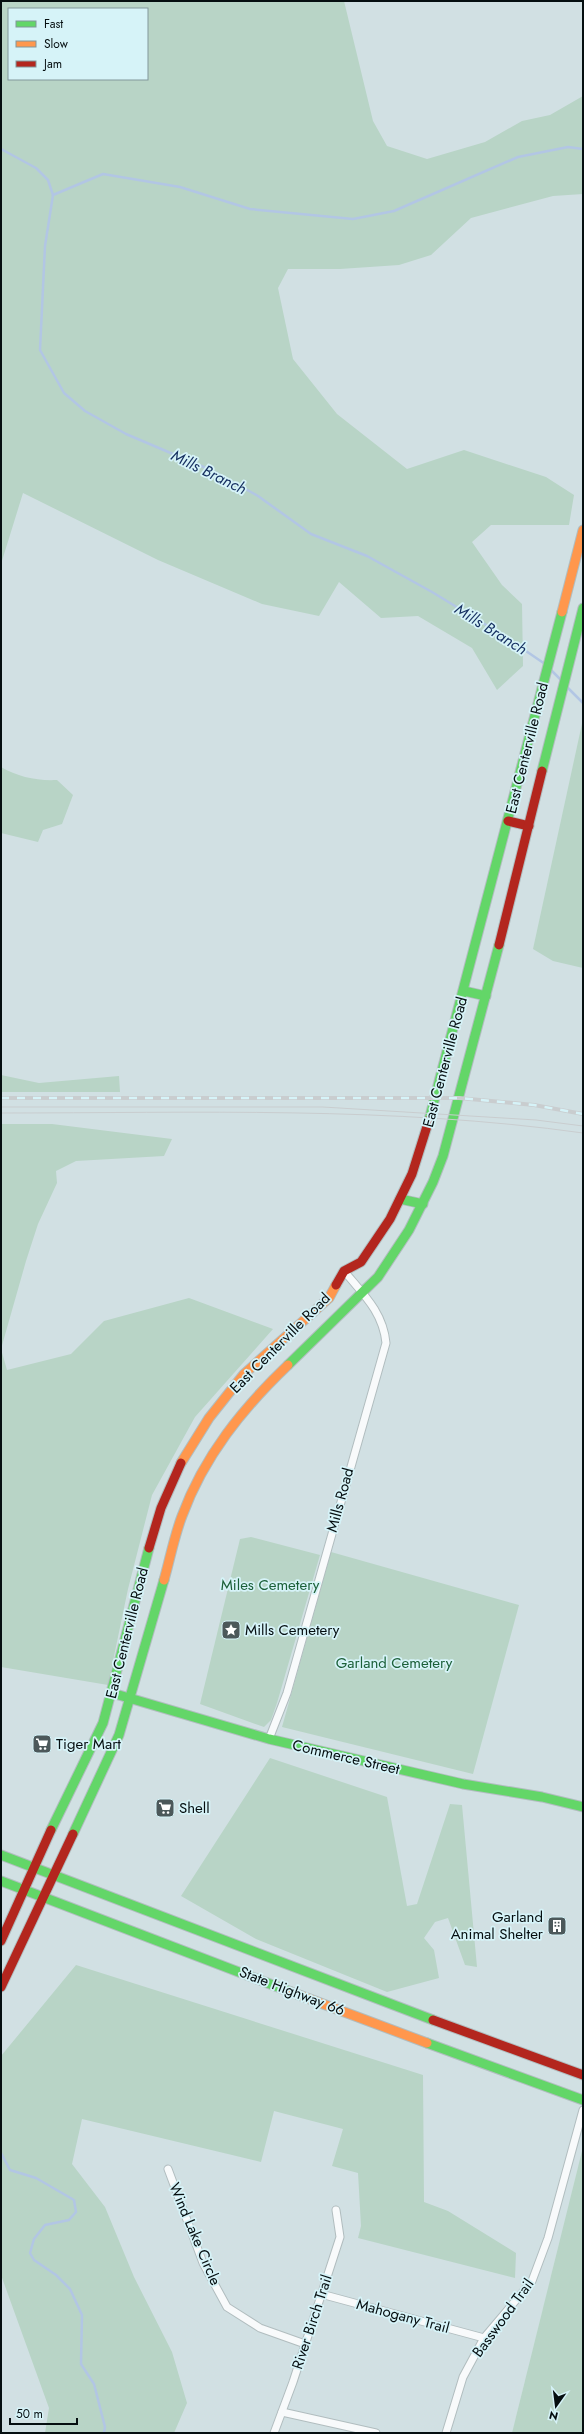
<svg xmlns="http://www.w3.org/2000/svg" width="584" height="2434" font-family="Jost,sans-serif">
<style>
.green{fill:#b8d4c6;fill-rule:evenodd}
.lines{fill:none;stroke-linecap:round;stroke-linejoin:round}
.stream{stroke:#b2c6e4;stroke-width:2.5}
.street-casing{stroke:#b1bdbf;stroke-width:9}
.fast-casing{stroke:#b1bdbf;stroke-width:11}
.slow-casing{stroke:#b1bdbf;stroke-width:11}
.jam-casing{stroke:#b1bdbf;stroke-width:11}
.street{stroke:#f8fafb;stroke-width:7}
.fast{stroke:#63d668;stroke-width:9}
.slow{stroke:#ff974d;stroke-width:9}
.jam{stroke:#b3261e;stroke-width:9}
.tram{stroke:#c9cdcf;stroke-width:1}
.rail-casing{stroke:#c9cdcf;stroke-width:4}
.rail{stroke:#d6f3f8;stroke-width:2.5;stroke-dasharray:8;stroke-linecap:butt}
.labels{text-anchor:middle;dominant-baseline:central;stroke-width:3.5;stroke-linejoin:round;paint-order:stroke}
.street-label{font-size:15px;fill:#050e10;stroke:#d6f3f8}
.park-label{font-size:15px;fill:#1c6039;stroke:#d6f3f8}
.poi-label{font-size:15px;fill:#050e10;stroke:#d6f3f8;text-anchor:start}
.water-label{font-size:16px;font-style:italic;fill:#142e5f;stroke:#d6f3f8}
</style>
<rect width="100%" height="100%" fill="#d1e0e3"/>
<!-- green -->
<g class="green">
<path d="M1,1H344L373,121L387,146L427,159L485,142L522,121L550,115L583,96V194L553,196L471,218L431,255L399,265L340,269H288L278,288L293,359L337,414L407,469L464,450L546,477L574,495L569,525H491L472,542L502,585L522,604L523,666L497,690L472,648L418,616L381,618L339,582L319,616L262,604L158,560L23,493L1,564ZM9,9H147V79H9Z"/>
<path d="M583,719V968L553,961L533,949Z"/>
<path d="M1,767C18,777 37,781 57,780L73,795L62,824L43,830L38,842L1,833Z"/>
<path d="M1,1075L39,1083L119,1076L120,1092H1Z"/>
<path d="M1,1124H52L172,1139L164,1156L76,1161L56,1171L57,1183L38,1224L26,1261L1,1349L7,1370L71,1354L104,1321L189,1298L273,1329L195,1417L152,1495L128,1589L108,1685L1,1667Z"/>
<path d="M251,1537L320,1555L277,1703L271,1720L264,1727L200,1704L240,1539Z"/>
<path d="M331,1552L519,1605L473,1774L282,1727Z"/>
<path d="M270,1758L387,1797L407,1906L417,1904L450,1804L462,1805L477,1967L465,1965L448,1918L435,1922L424,1938L434,1950L439,1978L387,1992L256,1939L181,1896Z"/>
<path d="M76,1965L423,2075L424,2202L448,2211L516,2253L515,2278L358,2238L361,2226L358,2173L332,2166L343,2129L274,2111L261,2162L82,2119L72,2164L105,2207L134,2277L172,2352L187,2403L174,2433H45L49,2408L1,2275V2056Z"/>
<path d="M583,2147V2433H512Z"/>
</g>
<g class="lines">
<!-- stream -->
<g class="stream">
<path d="M1,149L36,168L48,180L53,195L45,246L40,350L64,393L85,411L126,434L213,471L258,496L311,534L367,556L432,592L501,634L545,664"/>
<path d="M53,195L103,174L180,187L250,209L353,219L394,211L518,157L568,147L583,149"/>
<path d="M550,669L562,681"/>
<path d="M566,686L583,703"/>
<path d="M1,2153L10,2170L36,2178L74,2200L76,2212L69,2220L45,2225L34,2239L30,2253L34,2260L56,2275L70,2289L82,2315L81,2364L94,2384L105,2427L104,2433"/>
</g>
<!-- street casing -->
<g class="street-casing">
<g id="street">
<path d="M269,1739L287,1693L386,1343C383,1312 363,1294 344,1271"/>
<path d="M168,2169L203,2263L227,2307L260,2328L305,2344"/>
<path d="M321,2294L484,2338"/>
<path d="M282,2412L376,2433"/>
<path d="M274,2433L293,2382L340,2237L336,2210"/>
<path d="M446,2433L463,2377L484,2338L532,2281L548,2238L583,2110"/>
</g>
</g>
<!-- fast casing -->
<g class="fast-casing">
<g id="fast">
<path d="M542,771L583,608"/>
<path d="M464,991L486,996"/>
<path d="M429,1120L562,612"/>
<path d="M400,1199L423,1204"/>
<path d="M288,1365L378,1277L409,1230L433,1182L443,1156L499,945"/>
<path d="M112,1693L269,1739L463,1784L542,1797L583,1807"/>
<path d="M51,1830L103,1723L149,1548"/>
<path d="M73,1834L119,1735L164,1580"/>
<path d="M1,1855L433,2020"/>
<path d="M1,1881L291,1992"/>
<path d="M427,2043L583,2100"/>
</g>
</g>
<!-- slow casing -->
<g class="slow-casing">
<g id="slow">
<path d="M562,612L583,530"/>
<path d="M181,1463L209,1418L244,1374L329,1298L336,1285"/>
<path d="M164,1580C170,1559 174,1537 182,1516C204,1456 243,1408 288,1365"/>
<path d="M291,1992L427,2043"/>
</g>
</g>
<!-- jam casing -->
<g class="jam-casing">
<g id="jam">
<path d="M508,821L529,826"/>
<path d="M499,945L542,771"/>
<path d="M336,1285L344,1271L361,1262L390,1219L412,1174L429,1120"/>
<path d="M149,1548L161,1508L181,1463"/>
<path d="M1,1941L51,1830"/>
<path d="M1,1987L73,1834"/>
<path d="M433,2020L583,2075"/>
</g>
</g>
<!-- street -->
<use href="#street" class="street"/>
<!-- fast -->
<use href="#fast" class="fast"/>
<!-- slow -->
<use href="#slow" class="slow"/>
<!-- jam -->
<use href="#jam" class="jam"/>
<!-- tram -->
<g class="tram">
<path d="M1,1107H323L536,1120L583,1126"/>
<path d="M1,1113C195,1113 391,1106 583,1133"/>
</g>
<!-- rail casing -->
<g class="rail-casing">
<path id="rail" d="M1,1098H459L534,1105L583,1114"/>
</g>
<!-- rail -->
<use href="#rail" class="rail"/>
</g>
<!-- icons -->
<defs>
<g id="sight-square" transform="scale(1)"><rect x="-9" y="-9" width="18" height="18" rx="4" fill="#4c585a" stroke="#d6f3f8"/><path d="M0-6L1.8-2.2L6-1.7L2.9 1.2L3.7 5.4L0 3.3L-3.7 5.4L-2.9 1.2L-6-1.7L-1.8-2.2Z" fill="#fff"/></g>
<g id="supermarket-square" transform="scale(1)"><rect x="-9" y="-9" width="18" height="18" rx="4" fill="#4c585a" stroke="#d6f3f8"/><path d="M-6-5.5h2.5l.6 2H6L4.5 2H-2.5L-4.4-4H-6ZM-1.5 3.2a1.3 1.3 0 1 0 .1 0ZM3 3.2a1.3 1.3 0 1 0 .1 0Z" fill="#fff"/></g>
<g id="building-square" transform="scale(1)"><rect x="-9" y="-9" width="18" height="18" rx="4" fill="#4c585a" stroke="#d6f3f8"/><path d="M-4-6H4V6H1V3H-1V6H-4ZM-2.5-4.3h1.7v1.8h-1.7ZM.8-4.3h1.7v1.8H.8ZM-2.5-1h1.7V.8h-1.7ZM.8-1h1.7V.8H.8Z" fill="#fff"/></g>
</defs>
<g fill-rule="evenodd">
<use href="#sight-square" x="231" y="1630"/>
<use href="#supermarket-square" x="42" y="1744"/>
<use href="#supermarket-square" x="165" y="1808"/>
<use href="#building-square" x="557" y="1926"/>
</g>
<g class="labels">
<!-- street labels -->
<g class="street-label">
<text transform="translate(527 748) rotate(-76)">East Centerville Road</text>
<text transform="translate(445 1062) rotate(-75)">East Centerville Road</text>
<text transform="translate(280 1343) rotate(-45)">East Centerville Road</text>
<text transform="translate(340 1500) rotate(-75)">Mills Road</text>
<text transform="translate(127 1633) rotate(-76)">East Centerville Road</text>
<text transform="translate(346 1757) rotate(13)">Commerce Street</text>
<text transform="translate(292 1991) rotate(21)">State Highway 66</text>
<text transform="translate(195 2234) rotate(67)">Wind Lake Circle</text>
<text transform="translate(403 2316) rotate(15)">Mahogany Trail</text>
<text transform="translate(503 2318) rotate(-54)">Basswood Trail</text>
<text transform="translate(312 2322) rotate(-72)">River Birch Trail</text>
</g>
<!-- park labels -->
<g class="park-label">
<text x="270" y="1585">Miles Cemetery</text>
<text x="394" y="1663">Garland Cemetery</text>
</g>
<!-- poi labels -->
<g class="poi-label">
<text x="245" y="1630">Mills Cemetery</text>
<text x="56" y="1744">Tiger Mart</text>
<text x="179" y="1808">Shell</text>
<text x="543" y="1917" text-anchor="end">Garland<tspan x="543" dy="17">Animal Shelter</tspan></text>
</g>
<!-- water labels -->
<g class="water-label">
<text transform="translate(209 472) rotate(26)">Mills Branch</text>
<text transform="translate(491 629) rotate(32)">Mills Branch</text>
</g>
</g>
<!-- border -->
<rect width="584" height="2434" fill="none" stroke="#050e10" stroke-width="4"/>
<!-- legend -->
<rect x="8" y="8" width="140" height="72" fill="#d6f3f8" stroke="#82979b"/>
<rect x="16" y="21" width="20" height="6" fill="#63d668" stroke="#82979b"/>
<text x="44" y="28" font-size="12" fill="#050e10">Fast</text>
<rect x="16" y="41" width="20" height="6" fill="#ff974d" stroke="#82979b"/>
<text x="44" y="48" font-size="12" fill="#050e10">Slow</text>
<rect x="16" y="61" width="20" height="6" fill="#b3261e" stroke="#82979b"/>
<text x="44" y="68" font-size="12" fill="#050e10">Jam</text>
<!-- north arrow -->
<g transform="translate(556 2406) rotate(194)" stroke="#d6f3f8" stroke-width="3" paint-order="stroke">
<path d="M0-3L7 15L0 10L-7 15Z" fill="#050e10"/>
<text y="-6" font-size="11" font-weight="bold" text-anchor="middle" fill="#050e10">N</text>
</g>
<!-- scale -->
<path d="M10 2418v6h67v-6" fill="none" stroke="#050e10" stroke-width="2"/>
<text x="16" y="2418" font-size="12" fill="#050e10" stroke="#d6f3f8" stroke-width="3" paint-order="stroke">50 m</text>
</svg>
